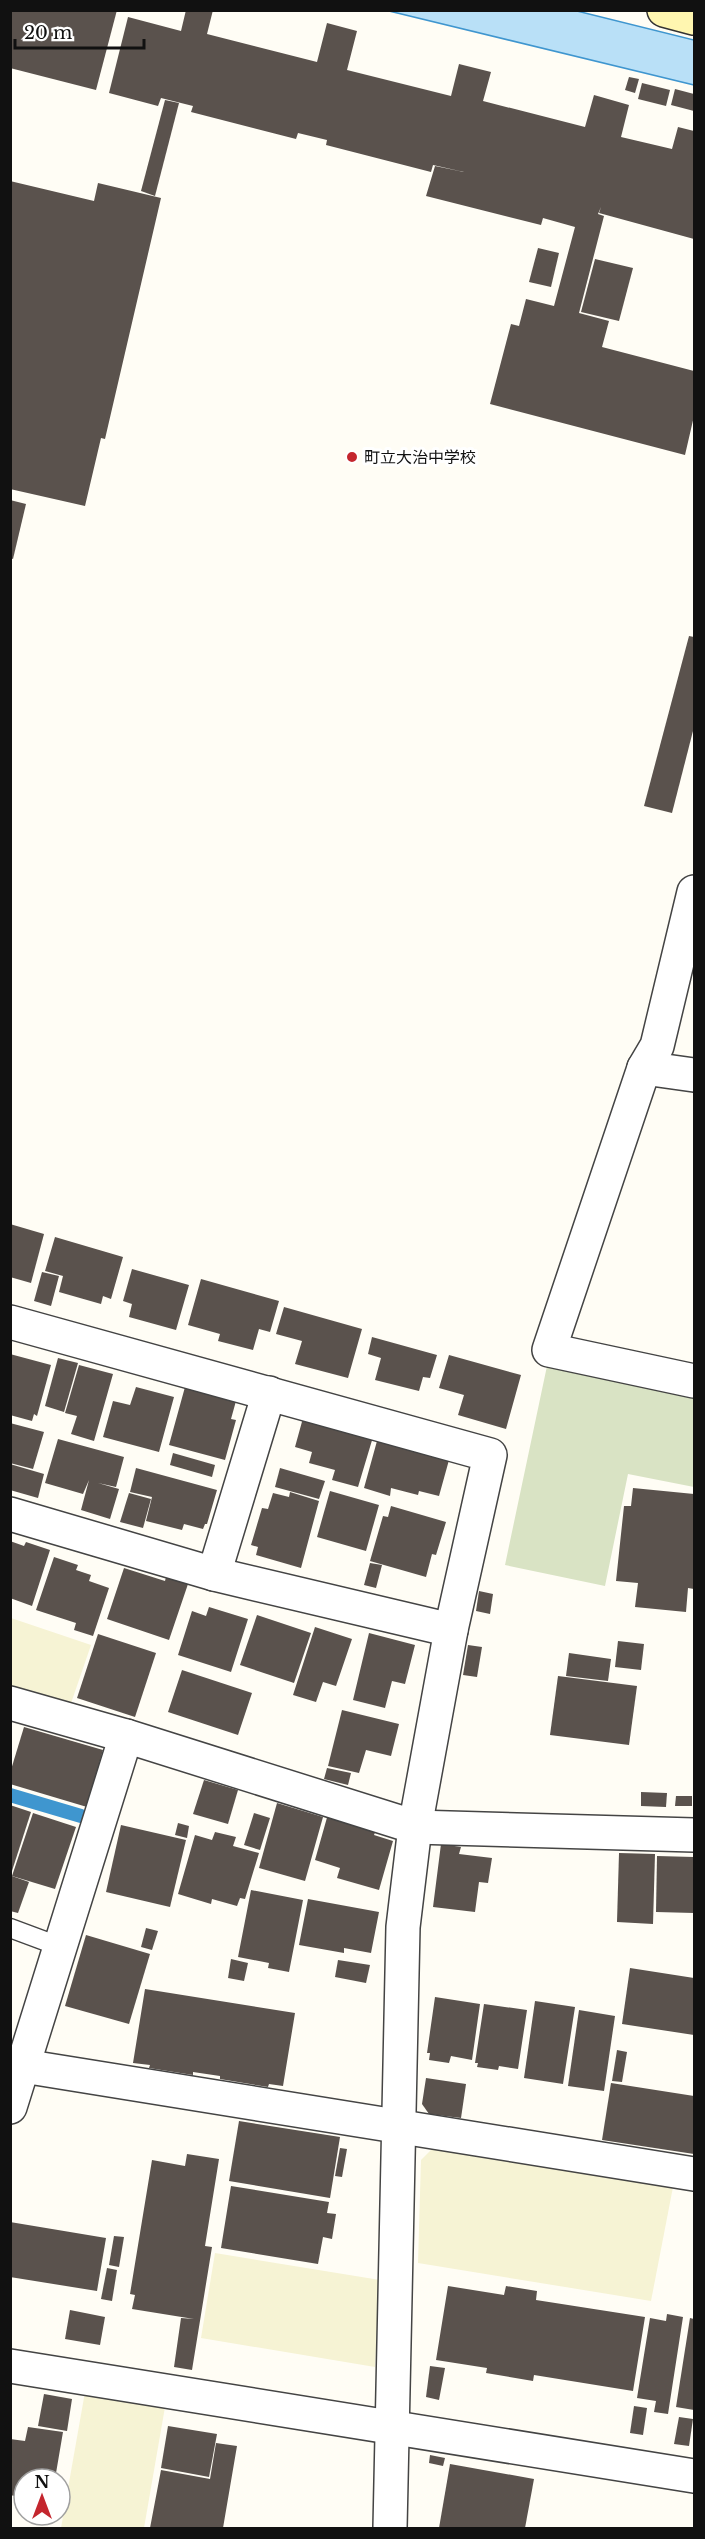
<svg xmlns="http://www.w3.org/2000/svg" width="705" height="2539" font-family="'Libre Baskerville','Noto Sans JP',serif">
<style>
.farmland{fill:#f6f3d4}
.cemetery{fill:#d9e3c4}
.water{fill:#b9e0f7;stroke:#3f96cf;stroke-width:1.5}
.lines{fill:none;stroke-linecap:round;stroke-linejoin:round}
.stream{stroke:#3f96cf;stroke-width:14}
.building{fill:#5a524d}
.lane-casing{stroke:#444;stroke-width:21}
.street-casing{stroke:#444;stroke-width:36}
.secondary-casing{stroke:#333;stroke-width:36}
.lane{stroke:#fff;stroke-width:18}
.street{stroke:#fff;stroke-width:33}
.secondary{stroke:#fff6b0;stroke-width:33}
.poi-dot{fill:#c4262e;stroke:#fff;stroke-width:2}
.labels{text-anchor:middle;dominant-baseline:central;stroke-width:6;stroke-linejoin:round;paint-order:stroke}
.poi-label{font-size:16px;fill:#111;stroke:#fff;text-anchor:start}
</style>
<rect width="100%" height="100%" fill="#fffdf5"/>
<!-- farmland -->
<g class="farmland">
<path d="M11,1618L91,1645L69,1709L11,1690Z"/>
<path d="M432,2149L673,2187L651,2301L418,2263L421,2160Z"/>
<path d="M215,2253L380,2280L375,2367L201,2338Z"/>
<path d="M85,2392L165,2407L144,2528H61Z"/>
</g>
<!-- cemetery -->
<path class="cemetery" d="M547,1366L694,1397V1487L628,1474L605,1586L505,1565Z"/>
<!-- water -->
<path class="water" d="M389,11H577L694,40V85Z"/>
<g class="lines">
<!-- stream -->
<path class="stream" d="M10,1795L81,1816"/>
</g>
<!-- building -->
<g class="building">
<path d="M10,10H117L96,90L10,68Z"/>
<path d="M186,10H213L207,34L317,62L327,23L357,31L347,70L451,96L459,64L491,72L483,101L585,127L594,95L629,105L621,137L672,149L678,127L694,131V239L599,213L601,207L598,214L604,216L579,313L609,321L602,347L694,371V416L685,455L490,404L511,324L519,326L526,299L554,306L575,227L543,218L541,225L426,196L435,166L464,172L433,165L431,172L326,145L327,140L298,133L296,139L191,112L193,106L161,98L158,106L109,93L128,17L181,31Z"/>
<path d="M629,77L639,79L635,93L625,90Z"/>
<path d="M642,83L670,90L666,106L638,99Z"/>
<path d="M675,89L694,94V111L671,105Z"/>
<path d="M165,100L179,103L155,196L141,191Z"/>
<path d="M10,181L94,201L98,183L161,198L105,439L101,438L85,506L10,489Z"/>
<path d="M538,248L559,253L551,287L529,282Z"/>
<path d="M595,259L633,268L619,321L581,312Z"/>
<path d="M10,500L26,504L13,559L10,558Z"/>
<path d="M689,636L694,637V727L672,813L644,806Z"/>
<path d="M10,1224L44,1234L31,1283L10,1277Z"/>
<path d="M55,1237L123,1257L111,1299L103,1296L101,1304L59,1292L63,1276L45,1271Z"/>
<path d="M132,1269L189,1285L176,1330L129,1317L132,1304L123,1301Z"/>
<path d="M42,1272L59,1276L51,1306L34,1301Z"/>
<path d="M201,1279L279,1301L270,1332L259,1329L253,1350L218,1341L220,1334L188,1325Z"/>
<path d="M284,1307L362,1329L348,1378L295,1364L302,1341L276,1334Z"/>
<path d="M372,1337L437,1355L430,1378L423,1377L419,1391L375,1380L381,1358L368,1354Z"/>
<path d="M10,1354L51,1365L37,1416L34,1414L32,1421L10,1415Z"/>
<path d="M449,1355L521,1375L506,1429L458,1415L464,1395L439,1388Z"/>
<path d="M58,1358L78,1363L64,1412L45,1406Z"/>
<path d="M79,1365L113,1374L94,1441L71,1434L77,1416L65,1413Z"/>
<path d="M136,1387L174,1397L159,1452L103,1437L113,1401L130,1405Z"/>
<path d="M185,1387L236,1401L231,1419L236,1420L225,1460L169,1445Z"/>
<path d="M303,1418L373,1437L358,1487L332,1480L335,1470L309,1463L312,1452L295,1447Z"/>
<path d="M10,1423L44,1432L33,1469L10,1463Z"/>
<path d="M58,1439L124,1457L116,1487L98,1483L119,1489L110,1519L81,1510L89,1480L83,1494L45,1483Z"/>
<path d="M377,1441L449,1460L439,1496L419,1491L418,1495L391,1488L390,1496L364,1488Z"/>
<path d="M173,1453L215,1465L212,1477L170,1465Z"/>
<path d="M10,1464L44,1474L38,1498L10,1490Z"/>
<path d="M136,1468L217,1490L207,1524H205L203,1529L184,1524L182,1530L146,1521L152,1497L130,1492Z"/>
<path d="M280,1468L325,1481L319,1499L275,1487Z"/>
<path d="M633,1488L694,1494V1589L688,1588L686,1612L635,1607L638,1583L616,1581L624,1506H631Z"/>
<path d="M330,1491L379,1505L366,1551L317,1537Z"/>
<path d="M290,1492L319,1501L301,1568L256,1555L258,1547L251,1545L262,1508L268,1509L273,1493L289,1497Z"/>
<path d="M129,1493L151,1499L143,1528L120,1522Z"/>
<path d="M391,1506L446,1522L436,1555L432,1554L426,1577L370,1561L383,1516L388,1517Z"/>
<path d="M10,1541L24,1546L26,1542L50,1550L32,1606L10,1598Z"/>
<path d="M54,1557L78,1565L76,1570L91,1575L89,1581L109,1588L93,1636L74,1630L76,1623L36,1610Z"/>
<path d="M370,1563L382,1565L376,1588L364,1585Z"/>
<path d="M124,1568L165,1581L166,1577L188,1584L169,1640L107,1619Z"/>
<path d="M479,1591L493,1594L490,1614L476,1611Z"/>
<path d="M209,1607L248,1619L231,1672L178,1655L192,1611L206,1616Z"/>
<path d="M257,1615L311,1633L294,1683L240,1665Z"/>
<path d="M315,1627L352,1639L336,1686L323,1682L316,1702L293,1695Z"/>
<path d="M369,1633L415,1645L405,1684L392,1681L385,1708L353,1700Z"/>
<path d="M98,1634L156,1653L135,1717L77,1698Z"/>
<path d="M618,1641L644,1644L641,1670L615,1667Z"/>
<path d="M468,1645L482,1647L477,1677L463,1675Z"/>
<path d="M569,1653L611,1659L608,1681L566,1676Z"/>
<path d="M182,1670L252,1693L238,1735L168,1712Z"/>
<path d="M558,1676L637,1686L629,1745L550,1735Z"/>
<path d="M342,1710L399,1724L391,1756L366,1750L359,1773L328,1766Z"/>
<path d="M24,1727L103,1750L87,1807L10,1784V1773Z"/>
<path d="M327,1768L351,1773L348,1785L324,1779Z"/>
<path d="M204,1780L238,1790L228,1824L193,1814Z"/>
<path d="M641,1792L667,1793L666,1807L641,1806Z"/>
<path d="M676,1796H692V1806H675Z"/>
<path d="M277,1803L323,1817L305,1881L259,1868Z"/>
<path d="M10,1805L31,1812L11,1874H10Z"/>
<path d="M33,1813L76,1827L55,1889L12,1876Z"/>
<path d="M254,1813L270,1818L260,1850L244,1845Z"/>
<path d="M328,1814L376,1830L374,1835L393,1841L379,1890L337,1878L340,1868L315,1860Z"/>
<path d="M178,1823L189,1826L187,1838L175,1835Z"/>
<path d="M121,1825L186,1840L170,1907L106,1892Z"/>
<path d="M215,1832L236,1837L233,1846L259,1853L245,1899L240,1898L237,1906L212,1899L211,1904L178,1894L195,1835L212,1840Z"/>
<path d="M441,1844L461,1847L459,1854L492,1858L488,1883L479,1882L475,1912L433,1907Z"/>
<path d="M619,1853L655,1854L653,1924L617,1922Z"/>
<path d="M657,1856L694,1857V1913L656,1912Z"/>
<path d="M12,1876L29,1882L18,1913L10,1911Z"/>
<path d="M251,1890L303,1900L289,1972L268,1968L269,1963L238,1957Z"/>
<path d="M308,1899L379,1912L371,1953L344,1948V1953L299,1945Z"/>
<path d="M146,1928L158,1931L152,1950L141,1947Z"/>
<path d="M86,1935L150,1954L129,2024L65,2006Z"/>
<path d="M231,1959L248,1963L244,1981L228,1978Z"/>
<path d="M338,1960L370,1965L366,1983L335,1977Z"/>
<path d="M630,1968L694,1978V2035L622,2024Z"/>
<path d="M145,1989L295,2013L283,2086L269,2084L268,2087L220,2079V2076L193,2072V2075L149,2068L150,2065L133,2063Z"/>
<path d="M435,1997L480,2004L472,2060L451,2056L449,2063L429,2060L430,2053H427Z"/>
<path d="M535,2001L575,2007L563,2084L524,2078Z"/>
<path d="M484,2004L527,2010L518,2069L499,2066L498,2070L477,2067L478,2063H475Z"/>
<path d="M579,2010L615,2016L604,2091L568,2086Z"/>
<path d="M617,2050L627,2052L622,2082L612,2081Z"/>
<path d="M426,2078L466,2084L461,2118L429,2114L422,2104Z"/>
<path d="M611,2083L694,2096V2154L602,2140Z"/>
<path d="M239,2121L340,2137L330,2198L229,2181Z"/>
<path d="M340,2148L347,2149L342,2177L335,2176Z"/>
<path d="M187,2154L219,2159L205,2246L212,2247L192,2370L174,2367L181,2318L194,2319L132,2309L135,2295L130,2294L152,2160L185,2166Z"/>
<path d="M231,2186L329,2202L327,2213L336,2214L332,2239L323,2237L318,2264L221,2248Z"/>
<path d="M10,2222L106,2238L97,2291L10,2277Z"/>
<path d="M114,2236L124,2237L119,2267L109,2265Z"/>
<path d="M107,2268L117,2270L112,2301L101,2299Z"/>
<path d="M448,2286L504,2295L506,2286L537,2291L536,2300L645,2317L633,2391L534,2375L533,2381L486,2373L487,2368L436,2360Z"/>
<path d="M70,2310L105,2317L100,2345L65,2339Z"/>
<path d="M667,2314L683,2317L668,2414L654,2412L656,2401L637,2398L650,2318L666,2321Z"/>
<path d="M690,2318L694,2319V2410L676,2407Z"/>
<path d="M430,2366L445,2368L439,2400L426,2397Z"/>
<path d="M44,2394L72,2399L67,2431L38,2426Z"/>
<path d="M634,2406L647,2408L643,2435L630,2433Z"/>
<path d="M679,2417L693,2419L689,2446L674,2444Z"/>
<path d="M168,2426L217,2434L209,2477L161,2468Z"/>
<path d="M28,2427L63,2432L55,2479H24V2498L10,2495V2439L25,2441Z"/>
<path d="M216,2443L237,2446L223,2528H150L161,2470L210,2479Z"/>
<path d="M430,2455L445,2458L443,2466L429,2463Z"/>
<path d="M450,2464L534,2479L525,2528H439Z"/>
</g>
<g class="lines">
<!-- lane casing -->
<g class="lane-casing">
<path id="lane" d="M10,1928L61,1947"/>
</g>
<!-- street casing -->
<g class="street-casing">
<g id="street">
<path d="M694,892L657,1046L644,1068L549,1350L694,1381"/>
<path d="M644,1068L694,1075"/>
<path d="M10,1322L490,1455L451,1630L415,1827L403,1927L390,2528"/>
<path d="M10,1514L214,1574L451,1630"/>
<path d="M214,1574L269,1393"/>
<path d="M10,1703L126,1736L415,1827L694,1835"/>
<path d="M23,2066L694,2174"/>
<path d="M10,2107L126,1736"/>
<path d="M10,2366L694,2476"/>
</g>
</g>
<!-- secondary casing -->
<g class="secondary-casing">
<path id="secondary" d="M664,10L694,18"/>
</g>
<!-- lane -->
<use href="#lane" class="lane"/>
<!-- street -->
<use href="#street" class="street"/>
<!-- secondary -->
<use href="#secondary" class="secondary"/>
</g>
<!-- markers -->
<circle class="poi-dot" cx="352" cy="457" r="6"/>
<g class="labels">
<!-- poi labels -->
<g class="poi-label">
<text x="364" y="457">町立大治中学校</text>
</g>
</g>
<!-- border -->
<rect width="705" height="2539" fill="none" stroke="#111111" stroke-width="24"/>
<!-- north arrow -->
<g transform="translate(42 2497)"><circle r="28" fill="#ffffff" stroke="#a0a0a0" stroke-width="1.5"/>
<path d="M0-4.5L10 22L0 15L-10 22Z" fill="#c4262e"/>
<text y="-9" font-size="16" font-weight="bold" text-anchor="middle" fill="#111111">N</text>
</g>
<!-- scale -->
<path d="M15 39v9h129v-9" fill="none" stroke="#111111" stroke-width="3"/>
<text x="24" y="39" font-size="18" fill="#111111" stroke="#ffffff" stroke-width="4.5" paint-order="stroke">20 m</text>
</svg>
